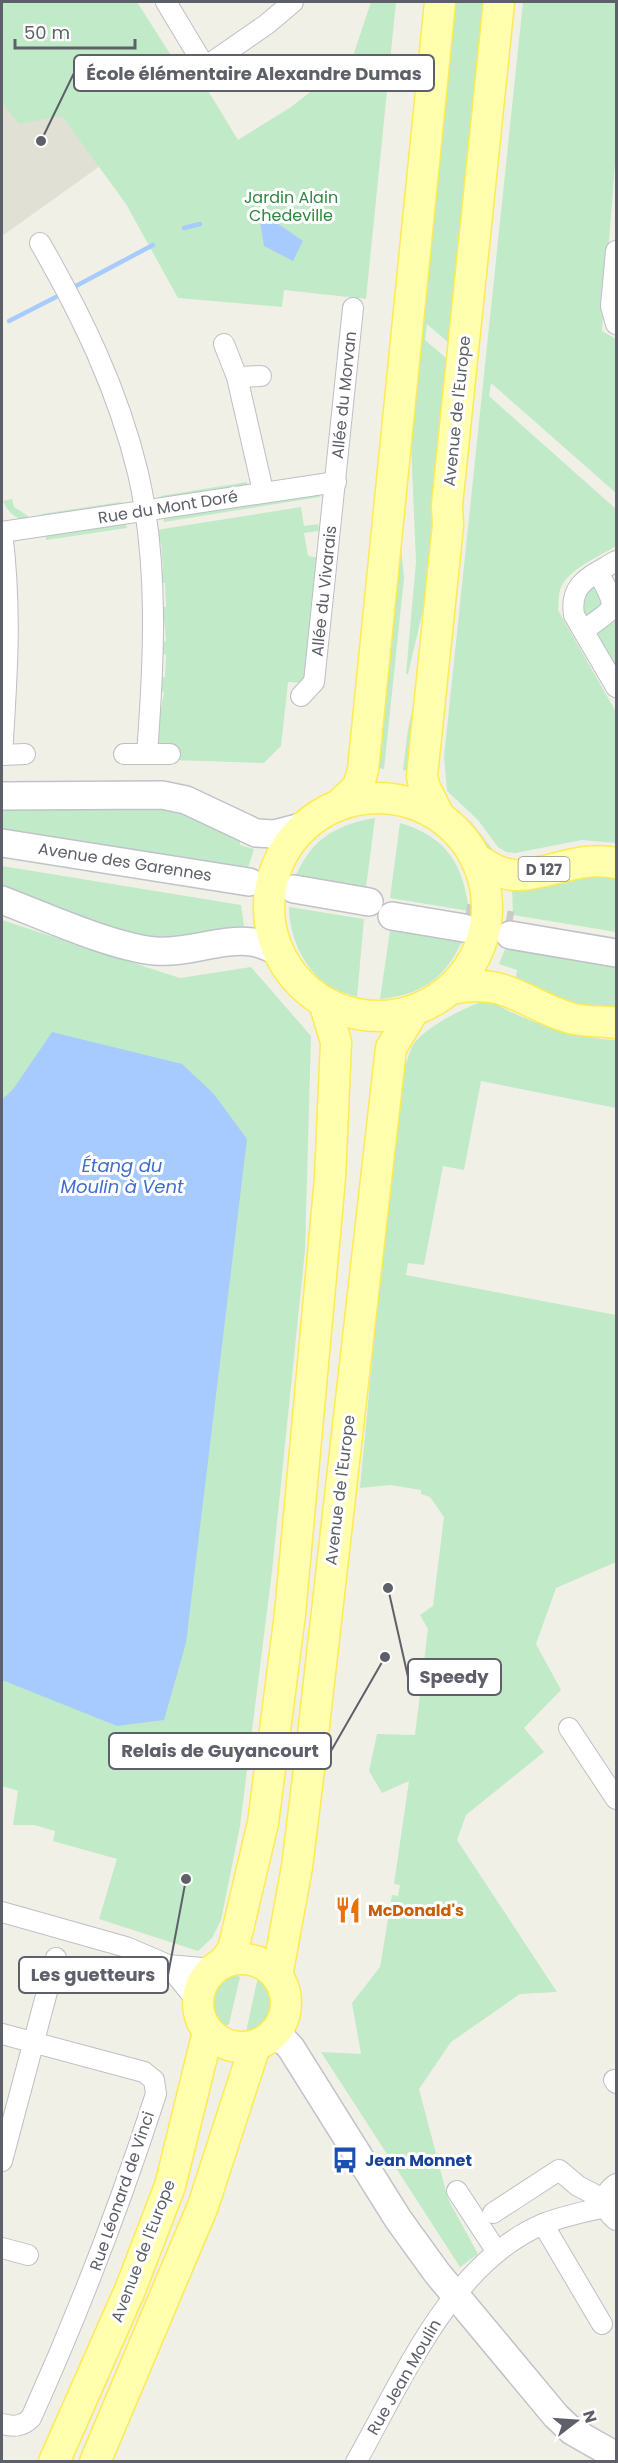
<svg xmlns="http://www.w3.org/2000/svg" width="618" height="2463" font-family="Poppins,sans-serif">
<style>
.education{fill:#e1e0d5}
.green{fill:#c1eac8;fill-rule:evenodd}
.water{fill:#a8cbff}
.lines{fill:none;stroke-linecap:round;stroke-linejoin:round}
.stream{stroke:#a8cbff;stroke-width:4.5}
.secondary-tunnel{stroke:#ccccc6;stroke-width:27;stroke-dasharray:27 14;stroke-linecap:butt}
.street-casing{stroke:#bebfc6;stroke-width:22}
.secondary-casing{stroke:#c0c2ca;stroke-width:30}
.primary-casing{stroke:#feea52;stroke-width:33}
.street{stroke:#fff;stroke-width:20}
.secondary{stroke:#fff;stroke-width:27}
.primary{stroke:#ffffad;stroke-width:30}
.labels{text-anchor:middle;dominant-baseline:central;stroke-width:6;stroke-linejoin:round;paint-order:stroke}
.shield{fill:#fff;stroke:#8e9095;stroke-width:1.5}
.shield-label{font-size:15px;font-weight:bold;fill:#5d6068}
.park-label{font-size:16px;fill:#2e8741;stroke:#fff}
.street-label{font-size:16px;fill:#5d6068;stroke:#fff}
.food-label{font-size:16px;font-weight:bold;fill:#c56008;stroke:#fff;text-anchor:start}
.transit-label{font-size:16px;font-weight:bold;fill:#164399;stroke:#fff;text-anchor:start}
.water-label{font-size:18px;font-style:italic;fill:#3f6dcf;stroke:#fff}
.leader{fill:none;stroke:#5d6068;stroke-width:2}
.callout-dot{fill:#5d6068;stroke:#fff;stroke-width:2}
.callout{fill:#fff;stroke:#5d6068;stroke-width:2}
.callout-label{font-size:18px;text-anchor:middle;font-weight:bold;fill:#5d6068}
</style>
<rect width="100%" height="100%" fill="#f1f0e6"/>
<!-- education -->
<path class="education" d="M2,93L56,108L100,166L2,236Z"/>
<!-- green -->
<g class="green">
<path d="M2,2H137L174,60L185,53L238,140L291,107L352,59L371,2H396L366,299L284,290L282,307L178,298L126,204L62,116L19,124L2,102Z"/>
<path d="M453,2H492L427,593L408,674H406L416,562L411,443ZM427,324L449,343L447,359L425,340Z"/>
<path d="M523,2H616V150L602,331L616,339V493L491,383L489,396L616,509V546C599,557 567,569 560,590C558,596 559,604 558,610L616,712V843L582,840L515,853L506,852L498,847L478,820L447,791L444,757Z"/>
<path d="M247,482V488L161,502L160,496Z"/>
<path d="M318,491L320,497L164,522L163,515Z"/>
<path d="M12,499L14,507L28,516L29,521C17,520 8,513 3,501Z"/>
<path d="M121,502L122,508L42,520L41,514Z"/>
<path d="M301,507L304,526L318,524L319,531L304,533L308,556L318,558L304,683L288,682L281,746L264,763L171,760L155,743L164,692L161,691V677H165L166,655L163,654V642L166,641L163,607H166L165,583H161L160,569H163L161,543H158L156,530Z"/>
<path d="M125,522L127,528L46,540L45,534Z"/>
<path d="M400,537L404,578L384,769L373,767Z"/>
<path d="M595,584L607,598L590,617L583,615C582,600 581,592 595,584Z"/>
<path d="M616,614V673L595,636L597,628Z"/>
<path d="M421,672L413,771L403,770L408,729Z"/>
<path d="M153,804L190,813L240,838V845L254,849L246,874L2,838V806Z"/>
<path d="M448,804L472,823L499,858L484,855L463,826L450,815Z"/>
<path d="M375,818L365,895L293,882C310,841 331,826 375,818Z"/>
<path d="M400,823C447,837 463,864 469,911L390,898Z"/>
<path d="M2,866L241,905L245,933L145,943L2,892Z"/>
<path d="M594,870L616,875V932L513,915L512,887Z"/>
<path d="M289,907L364,919L357,997C349,994 338,991 331,987C304,971 289,936 289,907Z"/>
<path d="M2,920L180,978L251,967L311,1036L305,1250L272,1571L240,1826L221,1920L212,1938L198,1951L99,1919L117,1859L53,1841L55,1831L34,1825H13L18,1791L2,1786Z"/>
<path d="M391,924L465,935C447,976 426,994 380,999Z"/>
<path d="M508,942L616,959V1018L515,985L517,970L499,964Z"/>
<path d="M484,1001C495,1001 503,1009 513,1013C546,1028 581,1039 616,1040V1108L481,1081L464,1170L443,1166L424,1265L408,1263L406,1275L616,1315V1562L556,1588L536,1644L561,1690L524,1728L544,1752L466,1815L457,1840L557,1992L520,1994L451,2042L419,2089L448,2199L478,2254L460,2267L321,2052L361,2054L352,2003L380,1967L392,1895L398,1896L400,1885L394,1884L409,1781L382,1793L369,1771L377,1734L415,1735L428,1629L420,1615L433,1606L444,1517L430,1497L421,1494V1490L390,1485L360,1488C369,1393 378,1298 387,1203C391,1161 395,1084 412,1047C421,1029 465,1007 484,1001Z"/>
<path d="M235,1975L240,1977L229,2024L225,2026C204,2011 214,1983 235,1975Z"/>
<path d="M261,1980C282,1997 269,2025 246,2032L257,1981Z"/>
</g>
<!-- water -->
<g class="water">
<path d="M258,210L303,241L293,261L264,246Z"/>
<path d="M52,1032L182,1064L213,1093L247,1139L186,1643L164,1720L117,1726L2,1680V1100L14,1088Z"/>
</g>
<g class="lines">
<!-- stream -->
<g class="stream">
<path d="M184,228L200,224"/>
<path d="M74,287L153,245"/>
<path d="M9,321L56,297"/>
</g>
<!-- secondary-tunnel -->
<g class="secondary-tunnel">
<path d="M249,882L294,889"/>
<path d="M465,917L512,925"/>
</g>
<!-- street casing -->
<g class="street-casing">
<g id="street">
<path d="M166,2L205,67L267,24L293,2"/>
<path d="M40,243C82,316 118,390 138,473C159,564 154,662 147,754"/>
<path d="M616,251L611,306L616,324"/>
<path d="M224,344L237,377L263,491"/>
<path d="M237,377L261,376"/>
<path d="M616,561C592,576 569,582 574,615L616,687"/>
<path d="M584,630C618,606 618,610 598,572"/>
<path d="M301,696L314,682L353,308"/>
<path d="M124,754H170"/>
<path d="M2,755C7,676 12,611 2,532L336,482"/>
<path d="M2,755L25,754"/>
<path d="M569,1728L616,1799"/>
<path d="M2,1912L126,1947L168,1965L213,1969"/>
<path d="M168,1965L197,2001"/>
<path d="M2,2034L144,2072L154,2080L156,2094C120,2205 79,2312 31,2418C22,2427 13,2427 2,2424"/>
<path d="M614,2080L616,2083"/>
<path d="M2,2161L56,1958"/>
<path d="M616,2184C601,2194 603,2210 616,2220"/>
<path d="M457,2191L497,2252"/>
<path d="M493,2213L559,2170L578,2186L605,2200"/>
<path d="M543,2224L602,2324"/>
<path d="M2,2248L28,2255"/>
<path d="M356,2462C403,2379 451,2263 543,2224C563,2216 585,2212 605,2207"/>
</g>
</g>
<!-- secondary casing -->
<g class="secondary-casing">
<g id="secondary">
<path d="M2,796L162,795L186,800L256,833L274,834L305,826"/>
<path d="M2,843L249,882"/>
<path d="M294,889L369,902"/>
<path d="M2,900C44,916 112,947 155,951C188,954 220,938 252,942C261,943 270,948 278,951"/>
<path d="M392,916L464,928"/>
<path d="M510,935L616,953"/>
<path d="M276,2032L291,2048L398,2219L437,2273L556,2416L572,2431L616,2456"/>
</g>
</g>
<!-- primary casing -->
<g class="primary-casing">
<g id="primary">
<circle cx="378" cy="907" r="109"/>
<path d="M339,805L358,787L363,770L440,2"/>
<path d="M439,816L424,786L422,776L448,525L447,505L499,2"/>
<path d="M476,859C489,867 503,876 519,875C555,873 577,856 616,863"/>
<path d="M450,989C507,977 521,1003 570,1018C584,1022 602,1021 616,1023"/>
<circle cx="242" cy="2003" r="44"/>
<path d="M223,1963L233,1950L263,1823L290,1614L330,1178L336,1042L324,1002"/>
<path d="M277,1976L297,1867L310,1761L391,1048L414,1010"/>
<path d="M54,2462L130,2290L170,2186L208,2032"/>
<path d="M95,2462L203,2206L255,2046"/>
</g>
</g>
<!-- street -->
<use href="#street" class="street"/>
<!-- secondary -->
<use href="#secondary" class="secondary"/>
<!-- primary -->
<use href="#primary" class="primary"/>
</g>
<!-- icons -->
<defs>
<g id="restaurant-bare" transform="scale(2.07)"><path d="M-5-6h1v4h1v-4h1v4h1v-4h1v5L-1.5 .5V6h-2V.5L-5-1ZM5-6V6H3V1.5H1.5Q1.5-4 5-6Z" fill="#e8710a" stroke="#fff" stroke-width="2.5" paint-order="stroke"/></g>
<g id="bus-bare" transform="scale(2.07)"><path d="M-5-6H5V4H4V6H2V4H-2V6H-4V4H-5ZM-3.5-4V0h7V-4ZM-3.5 1.2v1.5H-2V1.2ZM2 1.2v1.5H3.5V1.2Z" fill="#1a4fb4" stroke="#fff" stroke-width="2.5" paint-order="stroke"/></g>
</defs>
<g fill-rule="evenodd">
<use href="#restaurant-bare" x="348" y="1910"/>
<use href="#bus-bare" x="345" y="2160"/>
</g>
<g class="labels">
<!-- shield labels -->
<rect class="shield" x="518.5" y="857" width="51" height="24" rx="4.5"/>
<g class="shield-label">
<text x="544" y="869">D 127</text>
</g>
<!-- park labels -->
<g class="park-label">
<text x="291" y="197">Jardin Alain<tspan x="291" dy="18">Chedeville</tspan></text>
</g>
<!-- street labels -->
<g class="street-label">
<text transform="translate(344 395) rotate(-84)">Allée du Morvan</text>
<text transform="translate(457 411) rotate(-84)">Avenue de l'Europe</text>
<text transform="translate(168 507) rotate(-9)">Rue du Mont Doré</text>
<text transform="translate(324 591) rotate(-84)">Allée du Vivarais</text>
<text transform="translate(125 862) rotate(9)">Avenue des Garennes</text>
<text transform="translate(340 1490) rotate(-83)">Avenue de l'Europe</text>
<text transform="translate(122 2191) rotate(-71)">Rue Léonard de Vinci</text>
<text transform="translate(143 2251) rotate(-69)">Avenue de l'Europe</text>
<text transform="translate(404 2377) rotate(-60)">Rue Jean Moulin</text>
</g>
<!-- food labels -->
<g class="food-label">
<text x="368" y="1910">McDonald's</text>
</g>
<!-- transit labels -->
<g class="transit-label">
<text x="365" y="2160">Jean Monnet</text>
</g>
<!-- water labels -->
<g class="water-label">
<text x="122" y="1165">Étang du<tspan x="122" dy="21">Moulin à Vent</tspan></text>
</g>
</g>
<!-- callouts -->
<path class="leader" d="M41 141L74 73M388 1588L408 1677M385 1657L331 1751M186 1879L168 1975"/>
<g class="callout-dot">
<circle cx="41" cy="141" r="6"/>
<circle cx="388" cy="1588" r="6"/>
<circle cx="385" cy="1657" r="6"/>
<circle cx="186" cy="1879" r="6"/>
</g>
<g class="callout">
<rect x="74" y="55" width="360" height="36" rx="6"/>
<rect x="408" y="1659" width="93" height="36" rx="6"/>
<rect x="109" y="1733" width="222" height="36" rx="6"/>
<rect x="19" y="1957" width="149" height="36" rx="6"/>
</g>
<g class="callout-label">
<text x="254" y="80">École élémentaire Alexandre Dumas</text>
<text x="454" y="1683">Speedy</text>
<text x="220" y="1757">Relais de Guyancourt</text>
<text x="93" y="1981">Les guetteurs</text>
</g>
<!-- border -->
<rect width="618" height="2463" fill="none" stroke="#5d6068" stroke-width="6"/>
<!-- north arrow -->
<g transform="translate(576 2421) rotate(73)" stroke="#ffffff" stroke-width="4.5" paint-order="stroke">
<path d="M0-4.5L10 22L0 15L-10 22Z" fill="#5d6068"/>
<text y="-9" font-size="16" font-weight="bold" text-anchor="middle" fill="#5d6068">N</text>
</g>
<!-- scale -->
<path d="M15 39v9h120v-9" fill="none" stroke="#5d6068" stroke-width="3"/>
<text x="24" y="39" font-size="18" fill="#5d6068" stroke="#ffffff" stroke-width="4.5" paint-order="stroke">50 m</text>
</svg>
